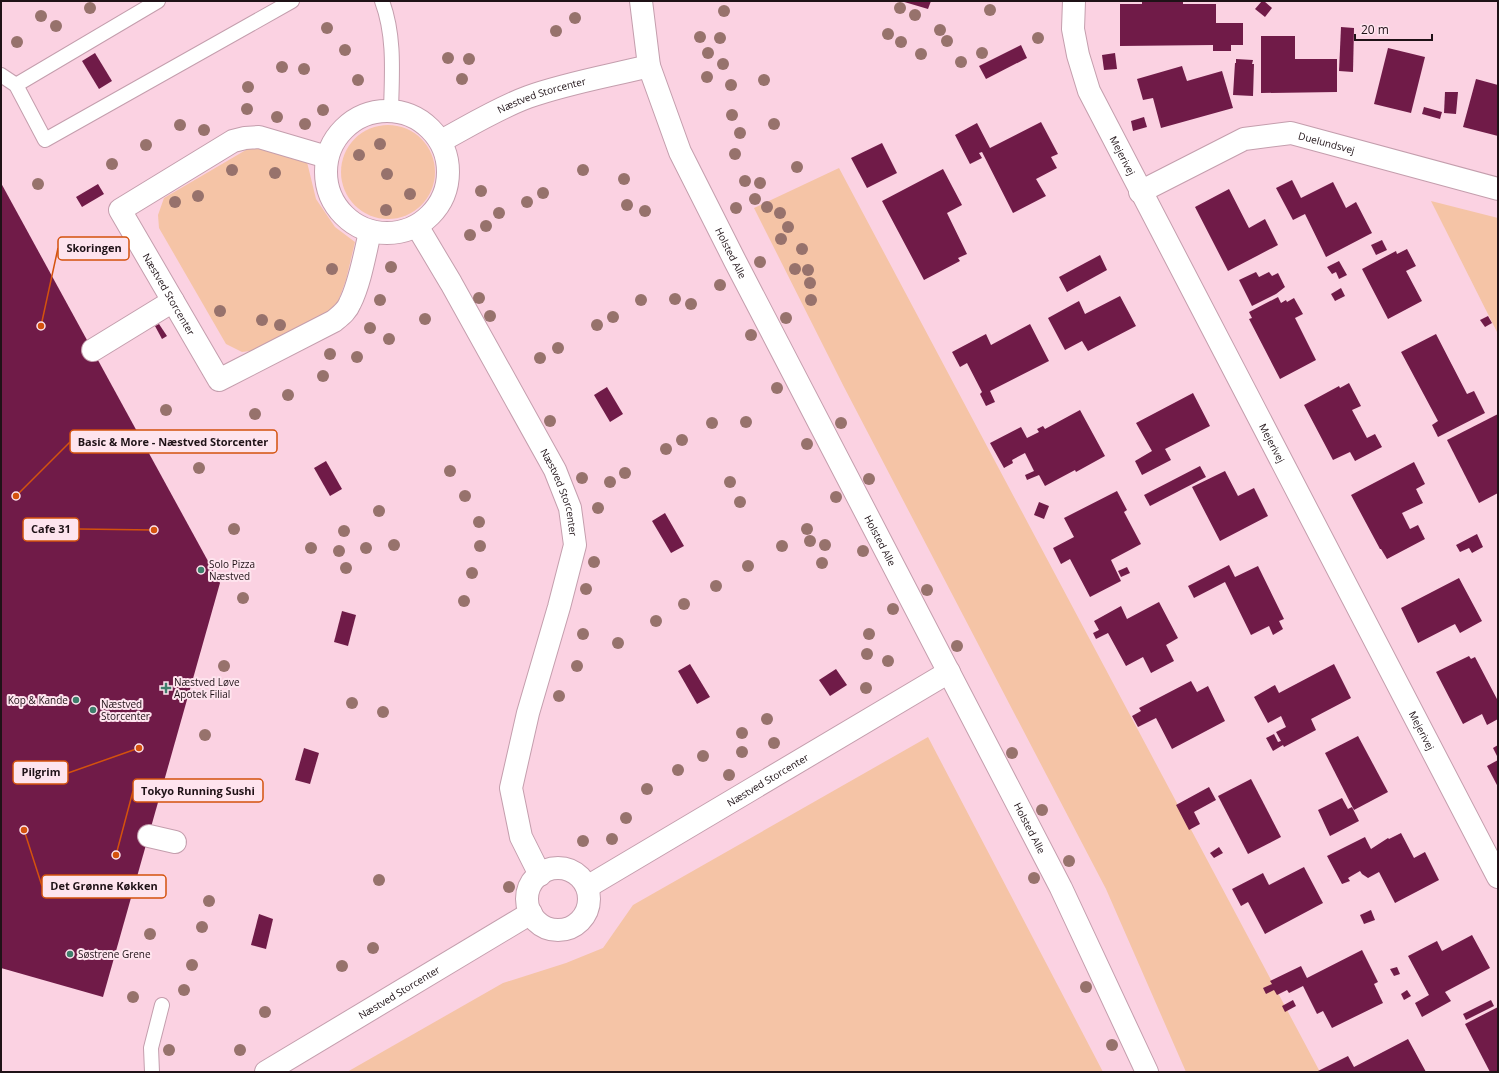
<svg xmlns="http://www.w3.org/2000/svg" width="1499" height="1073" font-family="'Open Sans',sans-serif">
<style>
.green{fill:#f5c4a6}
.building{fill:#701b48}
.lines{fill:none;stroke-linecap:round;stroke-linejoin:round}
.lane-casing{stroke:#c49ead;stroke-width:16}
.street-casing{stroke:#c49ead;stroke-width:24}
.secondary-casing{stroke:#c49ead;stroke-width:24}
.lane{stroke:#fff;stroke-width:14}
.street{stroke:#fff;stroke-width:22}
.secondary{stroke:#fff;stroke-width:22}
.tree{fill:#97726c}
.poi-dot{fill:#3f7e6c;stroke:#fee4ee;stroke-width:1.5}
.labels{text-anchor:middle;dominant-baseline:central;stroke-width:4;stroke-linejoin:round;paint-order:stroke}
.street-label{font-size:10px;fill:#1f1217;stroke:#fee4ee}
.poi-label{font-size:10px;fill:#1f1217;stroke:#fee4ee;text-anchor:start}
.leader{fill:none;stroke:#d4520d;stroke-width:1.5}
.callout-dot{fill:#d4520d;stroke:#fee4ee;stroke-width:1.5}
.callout{fill:#fee4ee;stroke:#d4520d;stroke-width:1.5}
.callout-label{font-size:11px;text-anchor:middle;font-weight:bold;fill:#1f1217}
</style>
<rect width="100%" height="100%" fill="#fbd2e2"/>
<!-- green -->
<g class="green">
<circle cx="388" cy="172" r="47"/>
<path d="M251,147L276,152L307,162L316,199L335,227L355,242L346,280L336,307L258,350L242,352L226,344L159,228L158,215L164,198Z"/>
<path d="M839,168L1320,1072H1186L1106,889L844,387L754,208Z"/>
<path d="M1431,201L1498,218V334Z"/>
<path d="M928,737L1103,1072H347L503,983L566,963L603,948L633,905Z"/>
</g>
<!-- building -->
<g class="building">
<path d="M901,1H931L928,9Z"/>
<path d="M1142,1H1183V4H1216V23H1243V45H1231V51H1213V45L1120,46V4H1142Z"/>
<path d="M1262,1H1264L1272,8L1265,17L1255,9Z"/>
<path d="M1341,27L1354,28L1353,72L1339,71Z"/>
<path d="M1261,36H1295V59H1337V92L1261,93Z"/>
<path d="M1021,45L1027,58L986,79L979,66Z"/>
<path d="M1388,48L1425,57L1411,113L1374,104Z"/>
<path d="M95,53L112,81L99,89L82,61Z"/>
<path d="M1115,53L1117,69L1104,70L1102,55Z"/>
<path d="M1236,59L1253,60L1252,64H1254L1253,96L1233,95L1235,63H1236Z"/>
<path d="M1182,66L1187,81L1222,71L1233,108L1161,128L1153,98L1143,100L1137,79Z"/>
<path d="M1476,79L1498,85V136L1463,127Z"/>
<path d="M1445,92H1458L1456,114L1444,113Z"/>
<path d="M1424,107L1442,112L1440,119L1422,114Z"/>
<path d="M1144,117L1147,127L1133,131L1131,121Z"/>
<path d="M1041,122L1058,154L1051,157L1057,168L1036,179L1046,196L1013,213L982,152L979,153L982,158L970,164L955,135L977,123L990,148Z"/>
<path d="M882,143L897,173L867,188L851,158Z"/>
<path d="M943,169L962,205L947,213L967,254L958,258L960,261L924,280L882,201Z"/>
<path d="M1292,180L1301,198L1333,182L1346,208L1356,202L1372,233L1326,257L1305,214L1293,220L1276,188Z"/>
<path d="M1,183L220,583L103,997L1,968Z"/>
<path d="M98,184L104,194L82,207L76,197Z"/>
<path d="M1229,189L1249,228L1265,219L1278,245L1228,271L1195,207Z"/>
<path d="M1382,240L1387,250L1376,255L1371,245Z"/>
<path d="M1407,249L1416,266L1406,271L1422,301L1388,319L1362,269L1396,251L1397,254Z"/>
<path d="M1100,255L1107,270L1067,292L1059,277Z"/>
<path d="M1339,261L1347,275L1339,279L1336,272L1332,274L1327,267Z"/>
<path d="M1256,272L1259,277L1269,272L1272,276L1278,273L1285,287L1276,294L1252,306L1239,280Z"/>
<path d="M1341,288L1345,296L1335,301L1331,294Z"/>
<path d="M1120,296L1136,326L1088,351L1082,341L1065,350L1048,318L1079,301L1085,314Z"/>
<path d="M1278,297L1281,303L1286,300L1287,302L1294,298L1303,314L1295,318L1316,360L1280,379L1249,319L1252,318L1249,312Z"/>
<path d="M1488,316L1492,323L1485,327L1480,320Z"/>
<path d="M159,324L167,336L162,339L155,326Z"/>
<path d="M1030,324L1049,361L990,391L995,402L986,406L980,394L982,392L967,363L960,367L952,352L986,334L991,345Z"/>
<path d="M1436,334L1467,394L1474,391L1485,413L1438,437L1432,425L1438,421L1401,352Z"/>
<path d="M1349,383L1361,406L1352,410L1367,438L1375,434L1382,447L1355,461L1350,452L1333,460L1304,405L1339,386L1340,388Z"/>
<path d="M607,387L623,414L610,422L594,395Z"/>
<path d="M1193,393L1210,426L1165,449L1171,460L1142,475L1135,461L1152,451L1136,423Z"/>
<path d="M1080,410L1105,456L1076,472L1075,470L1045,486L1039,475L1027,480L1025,475L1034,471L1025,453L1012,460L1013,463L1004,468L990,443L1021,427L1027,438L1039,432L1037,429L1043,426L1045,429Z"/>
<path d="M1498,414V493L1479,503L1447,440Z"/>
<path d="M326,461L342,489L330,496L314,468Z"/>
<path d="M1414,462L1425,484L1416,489L1423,503L1402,513L1410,529L1418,525L1425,539L1387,559L1381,549H1380L1351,495Z"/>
<path d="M1200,466L1206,477L1150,506L1144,495Z"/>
<path d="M1225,471L1238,496L1254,488L1268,516L1220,541L1192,487Z"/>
<path d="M1117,491L1127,510L1124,512L1141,544L1111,560L1121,581L1090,597L1070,559L1061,564L1053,548L1074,537L1064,518Z"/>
<path d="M1039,502L1049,506L1044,519L1034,515Z"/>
<path d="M665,513L684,546L671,553L652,521Z"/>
<path d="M1477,534L1483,547L1472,553L1469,548L1460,552L1456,545Z"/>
<path d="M1229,565L1235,577L1258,566L1284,619L1279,621L1283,629L1273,635L1269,626L1251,635L1225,582L1194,598L1188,586Z"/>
<path d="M1127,567L1130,573L1121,577L1118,571Z"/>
<path d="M1459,578L1482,621L1460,633L1455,624L1418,643L1401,608Z"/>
<path d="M1159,602L1178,638L1166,645L1174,661L1151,673L1143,657L1126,666L1108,633L1096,639L1093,633L1099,630L1094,621L1121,606L1127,619Z"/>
<path d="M342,611L356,615L348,646L334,642Z"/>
<path d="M1469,656L1471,659L1475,657L1498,701V719L1487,725L1482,714L1463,724L1436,672Z"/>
<path d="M690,664L710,697L697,704L678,671Z"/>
<path d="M1334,664L1351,698L1311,719L1316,730L1284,747L1283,745L1273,751L1266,738L1274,734L1278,742L1281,741L1276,732L1286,727L1281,716L1268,723L1254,697L1275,685L1279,693Z"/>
<path d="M836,669L847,685L830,696L819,680Z"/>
<path d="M1191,681L1197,692L1208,686L1225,721L1172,749L1156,718L1138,727L1132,716L1141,711L1139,708Z"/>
<path d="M1358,736L1388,792L1354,810L1325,753Z"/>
<path d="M1498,745V758L1493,748Z"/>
<path d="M304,748L319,753L310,784L295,780Z"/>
<path d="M1498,760V787L1487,766Z"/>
<path d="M1251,779L1281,837L1248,854L1218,796Z"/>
<path d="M1209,787L1216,800L1194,812L1200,824L1189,830L1176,805Z"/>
<path d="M1342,798L1348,809L1352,807L1359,821L1330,836L1318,810Z"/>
<path d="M1401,833L1414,858L1425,852L1439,880L1395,903L1379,872L1368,878L1362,874L1360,871L1348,878L1350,881L1342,884L1327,856L1365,837L1371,849L1388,838L1389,839Z"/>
<path d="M1219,847L1223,853L1214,858L1210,853Z"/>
<path d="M1304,867L1323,903L1265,934L1248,902L1241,906L1232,889L1263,873L1269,885Z"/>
<path d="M1371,910L1375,920L1364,924L1360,915Z"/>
<path d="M259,914L273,919L266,949L251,945Z"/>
<path d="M1472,935L1490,968L1445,992L1451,1001L1422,1017L1415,1003L1429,995L1408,956L1437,941L1442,951Z"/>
<path d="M1362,950L1378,982L1374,984L1383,1003L1332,1028L1323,1011L1317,1014L1303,986L1289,993L1287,990L1277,995L1274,990L1266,994L1263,988L1272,984L1270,981L1301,966L1307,978Z"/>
<path d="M1397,967L1400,974L1394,976L1390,969Z"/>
<path d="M1407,990L1411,996L1404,1000L1401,994Z"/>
<path d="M1293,1000L1296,1006L1285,1012L1282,1006Z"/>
<path d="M1491,1000L1494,1006L1466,1020L1463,1014Z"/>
<path d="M1498,1007V1072H1490L1465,1024Z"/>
<path d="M1408,1039L1426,1072H1316L1348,1056L1354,1067Z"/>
</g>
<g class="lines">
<!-- lane casing -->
<g class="lane-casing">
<g id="lane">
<path d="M382,1C395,36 392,73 391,110"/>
<path d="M1,75L16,85L45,140L292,1"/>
<path d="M16,85L158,1"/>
<path d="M152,1072L151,1048L162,1005"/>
</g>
</g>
<!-- street casing -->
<g class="street-casing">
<g id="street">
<path id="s1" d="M1074,1L1073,29L1078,55L1089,91L1498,877"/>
<circle cx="387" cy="172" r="61"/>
<path id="s2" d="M441,141C469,126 498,108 528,97C567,83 609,76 649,66"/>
<path id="s3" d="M327,157L259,137L245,138L233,141L120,210L219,380L334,321C340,316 347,311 350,303C360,283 365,253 370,232"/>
<path id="s4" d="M1140,192L1244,139L1291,133L1498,189"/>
<path id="s5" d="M417,226L451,283L555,470L570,508L575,545L559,607L528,713L511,788L521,837L540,875"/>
<path d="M93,350L173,301"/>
<path d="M149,836L175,842"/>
<circle cx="558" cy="899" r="31"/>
<path id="s6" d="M587,887L949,672"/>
<path id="s7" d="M266,1072L531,913"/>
</g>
</g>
<!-- secondary casing -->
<g class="secondary-casing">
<g id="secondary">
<path id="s8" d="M641,1L649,66L680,152L735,261L1061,888L1147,1072"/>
</g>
</g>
<!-- lane -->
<use href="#lane" class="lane"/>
<!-- street -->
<use href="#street" class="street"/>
<!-- secondary -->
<use href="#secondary" class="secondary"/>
</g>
<!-- trees -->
<g class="tree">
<circle cx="90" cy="8" r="6"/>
<circle cx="900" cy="8" r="6"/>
<circle cx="990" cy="10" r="6"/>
<circle cx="724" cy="11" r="6"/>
<circle cx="915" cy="15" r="6"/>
<circle cx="41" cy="16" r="6"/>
<circle cx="575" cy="18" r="6"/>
<circle cx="56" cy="26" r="6"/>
<circle cx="327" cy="28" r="6"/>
<circle cx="940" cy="30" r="6"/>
<circle cx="556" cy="31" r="6"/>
<circle cx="888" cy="34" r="6"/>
<circle cx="700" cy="37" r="6"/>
<circle cx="720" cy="38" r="6"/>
<circle cx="1038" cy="38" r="6"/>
<circle cx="947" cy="41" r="6"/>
<circle cx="17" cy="42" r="6"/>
<circle cx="901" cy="42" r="6"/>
<circle cx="345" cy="50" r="6"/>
<circle cx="708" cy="53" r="6"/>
<circle cx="982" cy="53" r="6"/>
<circle cx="921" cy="54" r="6"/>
<circle cx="448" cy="58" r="6"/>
<circle cx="469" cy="59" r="6"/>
<circle cx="961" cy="62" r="6"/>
<circle cx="723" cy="64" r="6"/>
<circle cx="282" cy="67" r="6"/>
<circle cx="304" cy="69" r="6"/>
<circle cx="707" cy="77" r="6"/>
<circle cx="462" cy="79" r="6"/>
<circle cx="358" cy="80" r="6"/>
<circle cx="764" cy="80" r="6"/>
<circle cx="731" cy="85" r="6"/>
<circle cx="248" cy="87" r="6"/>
<circle cx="247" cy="109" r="6"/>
<circle cx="323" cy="110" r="6"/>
<circle cx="732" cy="115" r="6"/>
<circle cx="277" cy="117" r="6"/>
<circle cx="305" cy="124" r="6"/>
<circle cx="774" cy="124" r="6"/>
<circle cx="180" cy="125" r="6"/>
<circle cx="204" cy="130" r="6"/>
<circle cx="740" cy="133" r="6"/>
<circle cx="380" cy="144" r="6"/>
<circle cx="146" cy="145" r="6"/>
<circle cx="735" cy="154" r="6"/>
<circle cx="359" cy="155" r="6"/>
<circle cx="112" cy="164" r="6"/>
<circle cx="797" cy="167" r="6"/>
<circle cx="232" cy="170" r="6"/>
<circle cx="583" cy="170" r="6"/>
<circle cx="275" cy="173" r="6"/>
<circle cx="387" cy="174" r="6"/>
<circle cx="624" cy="179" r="6"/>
<circle cx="745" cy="181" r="6"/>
<circle cx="760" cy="183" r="6"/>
<circle cx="38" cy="184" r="6"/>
<circle cx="481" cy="191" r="6"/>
<circle cx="543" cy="193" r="6"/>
<circle cx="410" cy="194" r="6"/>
<circle cx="198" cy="196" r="6"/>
<circle cx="755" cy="199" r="6"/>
<circle cx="175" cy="202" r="6"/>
<circle cx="527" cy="202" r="6"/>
<circle cx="627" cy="205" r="6"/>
<circle cx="767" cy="207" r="6"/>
<circle cx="736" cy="208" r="6"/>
<circle cx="386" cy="210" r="6"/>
<circle cx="645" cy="211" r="6"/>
<circle cx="499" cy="213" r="6"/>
<circle cx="780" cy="213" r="6"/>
<circle cx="486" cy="226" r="6"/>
<circle cx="788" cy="227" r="6"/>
<circle cx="470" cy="235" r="6"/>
<circle cx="781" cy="239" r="6"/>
<circle cx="802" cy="249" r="6"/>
<circle cx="760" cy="262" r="6"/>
<circle cx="391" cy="267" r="6"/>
<circle cx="332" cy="269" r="6"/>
<circle cx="795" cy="269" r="6"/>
<circle cx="808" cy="270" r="6"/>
<circle cx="810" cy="283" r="6"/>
<circle cx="720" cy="285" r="6"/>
<circle cx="479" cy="298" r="6"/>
<circle cx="675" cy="299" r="6"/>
<circle cx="380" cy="300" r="6"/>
<circle cx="641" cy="300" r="6"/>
<circle cx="811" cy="300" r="6"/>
<circle cx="691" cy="304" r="6"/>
<circle cx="220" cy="311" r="6"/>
<circle cx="490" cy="316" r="6"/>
<circle cx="613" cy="317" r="6"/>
<circle cx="786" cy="318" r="6"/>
<circle cx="425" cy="319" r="6"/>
<circle cx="262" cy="320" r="6"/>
<circle cx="280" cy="325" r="6"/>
<circle cx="597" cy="325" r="6"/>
<circle cx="370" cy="328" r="6"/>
<circle cx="751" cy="335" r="6"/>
<circle cx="389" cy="339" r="6"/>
<circle cx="558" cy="348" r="6"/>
<circle cx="330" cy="354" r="6"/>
<circle cx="357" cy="357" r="6"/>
<circle cx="540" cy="358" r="6"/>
<circle cx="323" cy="376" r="6"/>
<circle cx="777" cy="388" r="6"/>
<circle cx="288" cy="395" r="6"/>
<circle cx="166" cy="410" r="6"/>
<circle cx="255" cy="414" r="6"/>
<circle cx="550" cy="421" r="6"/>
<circle cx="746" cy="422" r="6"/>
<circle cx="712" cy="423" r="6"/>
<circle cx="841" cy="423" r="6"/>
<circle cx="682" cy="440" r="6"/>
<circle cx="807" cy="444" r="6"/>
<circle cx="666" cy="449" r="6"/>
<circle cx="199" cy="468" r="6"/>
<circle cx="450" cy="471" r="6"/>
<circle cx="625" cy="473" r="6"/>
<circle cx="582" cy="478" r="6"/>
<circle cx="869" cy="479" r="6"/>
<circle cx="610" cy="482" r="6"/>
<circle cx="730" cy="482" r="6"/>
<circle cx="465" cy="496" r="6"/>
<circle cx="836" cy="497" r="6"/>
<circle cx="740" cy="502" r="6"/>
<circle cx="598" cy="508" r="6"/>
<circle cx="379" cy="511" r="6"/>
<circle cx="479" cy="522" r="6"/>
<circle cx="234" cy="529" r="6"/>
<circle cx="807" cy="529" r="6"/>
<circle cx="344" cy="531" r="6"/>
<circle cx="810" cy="541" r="6"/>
<circle cx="394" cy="545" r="6"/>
<circle cx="825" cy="545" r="6"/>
<circle cx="480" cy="546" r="6"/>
<circle cx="782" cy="546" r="6"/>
<circle cx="311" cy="548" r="6"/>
<circle cx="366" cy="548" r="6"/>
<circle cx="339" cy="551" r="6"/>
<circle cx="863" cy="551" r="6"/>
<circle cx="594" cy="562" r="6"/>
<circle cx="822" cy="563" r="6"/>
<circle cx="748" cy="566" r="6"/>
<circle cx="346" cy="568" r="6"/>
<circle cx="472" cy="573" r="6"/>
<circle cx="716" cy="586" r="6"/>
<circle cx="586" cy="589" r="6"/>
<circle cx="927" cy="590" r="6"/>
<circle cx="243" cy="598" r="6"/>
<circle cx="464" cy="601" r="6"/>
<circle cx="684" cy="604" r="6"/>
<circle cx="893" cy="609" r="6"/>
<circle cx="656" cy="621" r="6"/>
<circle cx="583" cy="634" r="6"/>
<circle cx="869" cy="634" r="6"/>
<circle cx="618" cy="643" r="6"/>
<circle cx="957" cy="646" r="6"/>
<circle cx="867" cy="654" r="6"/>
<circle cx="888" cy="661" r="6"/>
<circle cx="224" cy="666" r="6"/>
<circle cx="577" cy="666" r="6"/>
<circle cx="866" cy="688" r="6"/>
<circle cx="559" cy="696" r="6"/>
<circle cx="352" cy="703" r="6"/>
<circle cx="383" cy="712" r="6"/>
<circle cx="767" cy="719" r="6"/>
<circle cx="742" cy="733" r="6"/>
<circle cx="205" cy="735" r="6"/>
<circle cx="774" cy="743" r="6"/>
<circle cx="742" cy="752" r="6"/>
<circle cx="1012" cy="753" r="6"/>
<circle cx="703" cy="756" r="6"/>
<circle cx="678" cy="770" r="6"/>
<circle cx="729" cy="775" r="6"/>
<circle cx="647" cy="789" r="6"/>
<circle cx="1042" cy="810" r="6"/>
<circle cx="626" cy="818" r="6"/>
<circle cx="612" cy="839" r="6"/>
<circle cx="583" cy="841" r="6"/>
<circle cx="1069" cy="861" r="6"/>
<circle cx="1034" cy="878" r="6"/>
<circle cx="379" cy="880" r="6"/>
<circle cx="509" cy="887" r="6"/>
<circle cx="209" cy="901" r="6"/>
<circle cx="202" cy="927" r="6"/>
<circle cx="150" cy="934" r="6"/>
<circle cx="373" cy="948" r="6"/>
<circle cx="192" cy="965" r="6"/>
<circle cx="342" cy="966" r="6"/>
<circle cx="1086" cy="987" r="6"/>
<circle cx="184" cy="990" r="6"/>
<circle cx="133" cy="997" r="6"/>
<circle cx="265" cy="1012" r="6"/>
<circle cx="1112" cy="1045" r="6"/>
<circle cx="169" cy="1050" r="6"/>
<circle cx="240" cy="1050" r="6"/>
</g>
<!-- markers -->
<g class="poi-dot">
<circle cx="201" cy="570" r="4"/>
<path d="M164 682h4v4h4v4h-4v4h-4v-4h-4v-4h4z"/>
<circle cx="76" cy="700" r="4"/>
<circle cx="93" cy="710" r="4"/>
<circle cx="70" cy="954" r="4"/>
</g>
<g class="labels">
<!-- street labels -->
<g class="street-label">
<text stroke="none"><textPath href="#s2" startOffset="111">Næstved Storcenter</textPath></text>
<text stroke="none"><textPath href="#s4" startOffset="201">Duelundsvej</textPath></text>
<text stroke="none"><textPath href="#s1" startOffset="165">Mejerivej</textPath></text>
<text stroke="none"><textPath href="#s8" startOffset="270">Holsted Alle</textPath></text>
<text stroke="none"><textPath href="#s3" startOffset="327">Næstved Storcenter</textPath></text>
<text stroke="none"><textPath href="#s1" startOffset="489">Mejerivej</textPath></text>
<text stroke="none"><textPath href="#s5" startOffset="303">Næstved Storcenter</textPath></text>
<text stroke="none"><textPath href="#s8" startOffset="594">Holsted Alle</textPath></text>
<text stroke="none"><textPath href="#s1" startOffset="813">Mejerivej</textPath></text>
<text stroke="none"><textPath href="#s6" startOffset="210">Næstved Storcenter</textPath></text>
<text stroke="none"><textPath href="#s8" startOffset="918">Holsted Alle</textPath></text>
<text stroke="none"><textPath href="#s7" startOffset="155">Næstved Storcenter</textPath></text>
</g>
<!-- poi labels -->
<g class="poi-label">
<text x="209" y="564">Solo Pizza<tspan x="209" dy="12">Næstved</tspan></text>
<text x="174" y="682">Næstved Løve<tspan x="174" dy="12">Apotek Filial</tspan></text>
<text x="68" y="700" text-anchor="end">Kop &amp; Kande</text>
<text x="101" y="704">Næstved<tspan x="101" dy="12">Storcenter</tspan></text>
<text x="78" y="954">Søstrene Grene</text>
</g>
</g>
<!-- callouts -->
<path class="leader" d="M41 326L58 248M16 496L70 442M154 530L79 529M139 748L68 773M116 855L133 791M24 830L42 886"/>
<g class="callout-dot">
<circle cx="41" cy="326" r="4"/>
<circle cx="16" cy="496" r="4"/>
<circle cx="154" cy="530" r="4"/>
<circle cx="139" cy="748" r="4"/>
<circle cx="116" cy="855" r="4"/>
<circle cx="24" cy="830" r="4"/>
</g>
<g class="callout">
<rect x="58" y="237" width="71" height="23" rx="4"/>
<rect x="70" y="430" width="207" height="23" rx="4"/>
<rect x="23" y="518" width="56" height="23" rx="4"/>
<rect x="13" y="761" width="55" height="23" rx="4"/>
<rect x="133" y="779" width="130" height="23" rx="4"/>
<rect x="42" y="875" width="124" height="23" rx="4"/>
</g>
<g class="callout-label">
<text x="94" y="252">Skoringen</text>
<text x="173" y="446">Basic &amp; More - Næstved Storcenter</text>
<text x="51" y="533">Cafe 31</text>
<text x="41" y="776">Pilgrim</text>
<text x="198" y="795">Tokyo Running Sushi</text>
<text x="104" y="890">Det Grønne Køkken</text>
</g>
<!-- border -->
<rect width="1499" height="1073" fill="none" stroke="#1f1217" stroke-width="4"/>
<!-- scale -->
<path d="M1355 34v6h77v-6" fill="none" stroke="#1f1217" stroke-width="2"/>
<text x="1361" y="34" font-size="12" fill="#1f1217" stroke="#fee4ee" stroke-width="3" paint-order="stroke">20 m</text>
</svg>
